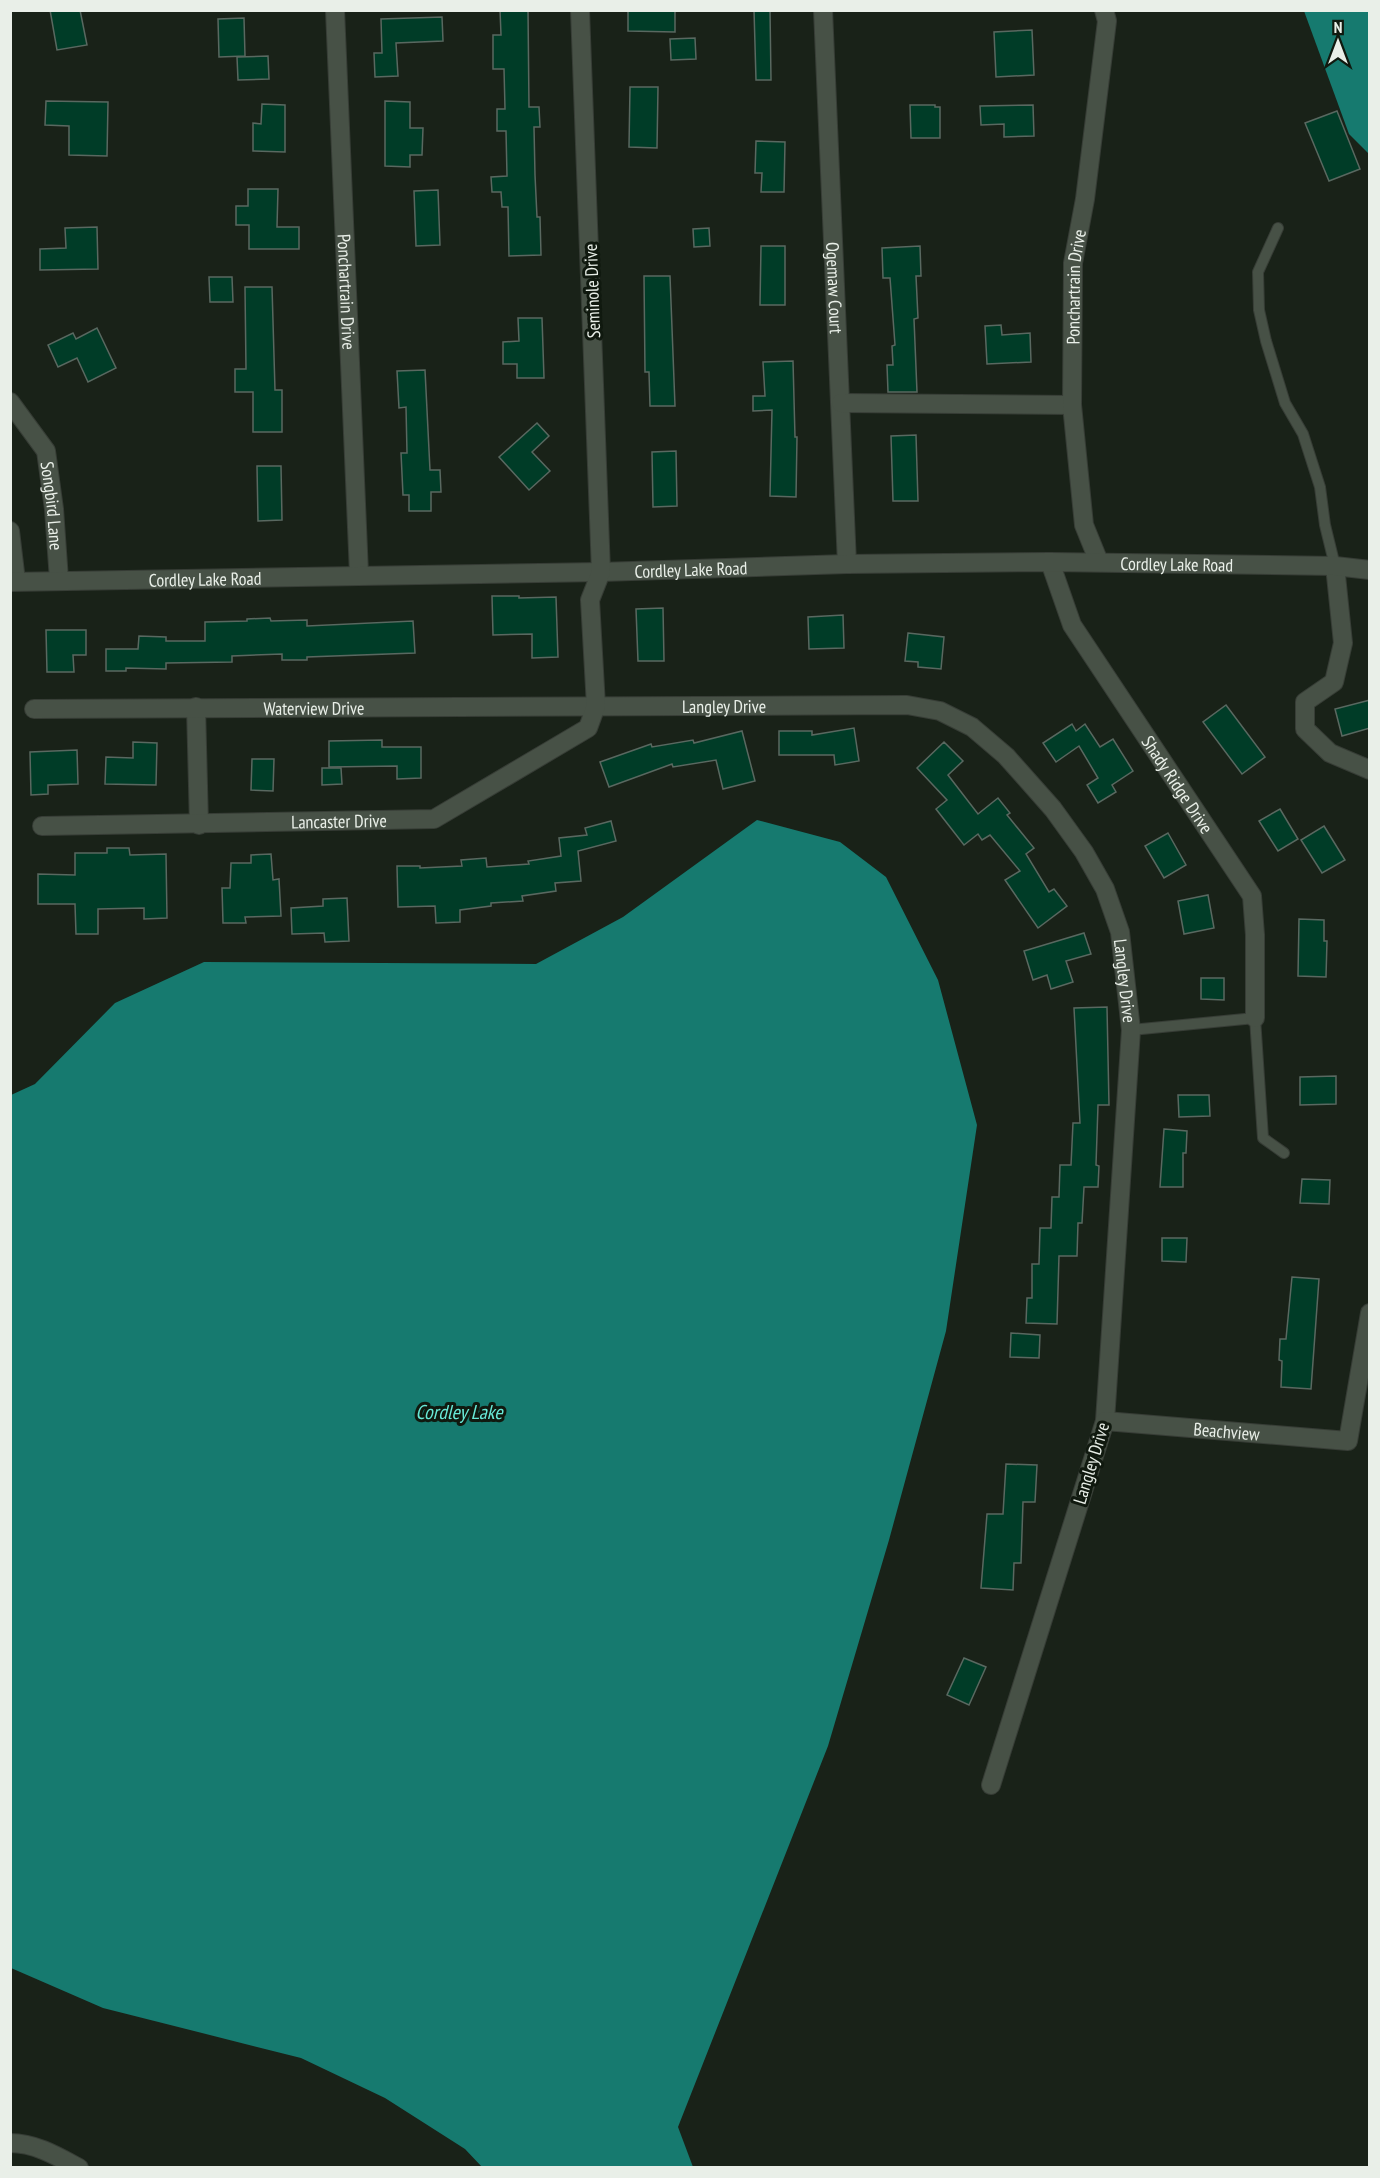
<svg xmlns="http://www.w3.org/2000/svg" width="1380" height="2178" font-family="'PT Sans Narrow',sans-serif">
<style>
.water{fill:#167a6f}
.building{fill:#003c27;stroke:#596860;stroke-width:1.5}
.lines{fill:none;stroke-linecap:round;stroke-linejoin:round}
.lane-casing{stroke:#373d36;stroke-width:12}
.street-casing{stroke:#373d36;stroke-width:20}
.lane{stroke:#475146;stroke-width:10}
.street{stroke:#475146;stroke-width:18}
.labels{text-anchor:middle;dominant-baseline:central;stroke-width:6;stroke-linejoin:round;paint-order:stroke}
.street-label{font-size:18px;fill:#e9efe8;stroke:#10190f}
.water-label{font-size:20px;font-style:italic;fill:#68e9d7;stroke:#10190f}
</style>
<rect width="100%" height="100%" fill="#192218"/>
<!-- water -->
<g class="water">
<path d="M1304,11H1369V154L1349,134Z"/>
<path d="M757,820L840,842L886,877L938,980L977,1125L946,1331L889,1540L828,1746L678,2127L693,2167H482L465,2149L385,2098L301,2058L103,2008L11,1968V1095L35,1084L115,1003L204,962L536,964L623,917Z"/>
</g>
<!-- building -->
<g class="building">
<path d="M50,10H80L87,45L57,50Z"/>
<path d="M500,10H528L529,107H539L540,127H534L535,175L537,217H540L541,255L509,256L508,207H502L501,192H492L491,177L507,176L506,131H497V109H505L504,69H493V35H501Z"/>
<path d="M628,10H675V32L628,31Z"/>
<path d="M754,10H770L771,80H756Z"/>
<path d="M442,17L443,41L396,43L398,76L375,77L374,53H382L381,19Z"/>
<path d="M244,18L245,56L219,57L218,19Z"/>
<path d="M1032,30L1034,75L996,77L994,32Z"/>
<path d="M695,38L696,59L671,60L670,39Z"/>
<path d="M268,56L269,79L238,80L237,57Z"/>
<path d="M630,87H658L657,148L629,147Z"/>
<path d="M46,101L108,102L107,156L69,155V126L45,125Z"/>
<path d="M385,101L410,102V128H423L422,155H410V167L385,166Z"/>
<path d="M262,104L285,105V152L253,151V123L261,124Z"/>
<path d="M910,105H935V107H940V138H911Z"/>
<path d="M1033,105L1034,136L1004,137V124L981,125L980,106Z"/>
<path d="M1337,111L1360,169L1329,181L1305,123Z"/>
<path d="M756,141L785,142L784,192H761L762,173H755Z"/>
<path d="M248,189H278L277,227H299V249H249V225H236V206H248Z"/>
<path d="M438,190L440,245L416,246L414,191Z"/>
<path d="M97,227L98,269L40,270V249L66,248L65,228Z"/>
<path d="M709,228L710,246L694,247L693,229Z"/>
<path d="M761,246H785V305H760Z"/>
<path d="M920,246L921,276H916L918,318L914,319L917,392H888L887,365H893L892,346L895,345L890,278H883L882,248Z"/>
<path d="M644,276H670L675,406H650L649,372H645Z"/>
<path d="M209,277H232L233,302H210Z"/>
<path d="M245,287H272L275,390H282V432H253V392H235V369H246Z"/>
<path d="M518,318H542L544,378H517V364H503V342L519,341Z"/>
<path d="M1001,325L1002,335L1030,333L1031,362L987,364L985,326Z"/>
<path d="M97,328L116,368L88,382L77,358L58,367L48,345L73,333L76,339Z"/>
<path d="M793,361L795,437H797L796,497L770,496L772,410L753,411V396H765L763,362Z"/>
<path d="M425,370L430,470H440L441,492H431V511H409V495H403L401,453H407L406,407L399,408L397,371Z"/>
<path d="M537,423L549,436L532,452L550,471L529,490L499,457Z"/>
<path d="M916,435L918,501H893L891,436Z"/>
<path d="M676,451L677,506L653,507L652,452Z"/>
<path d="M257,466H281L282,520L258,521Z"/>
<path d="M492,596H519V598L556,597L558,657L532,658V634L493,635Z"/>
<path d="M663,608L664,661H638L636,609Z"/>
<path d="M843,615L844,648L809,649L808,617Z"/>
<path d="M270,618L271,621L307,620V626L413,621L415,653L307,657V660H282V654L232,656V662L166,663V669L126,668V671H106V649H138L139,636L166,637V641H205V622L247,621V619Z"/>
<path d="M46,630H86V655H73L74,672H47Z"/>
<path d="M908,633L944,637L941,669L918,667V662L905,661Z"/>
<path d="M1370,700V728L1342,736L1335,709Z"/>
<path d="M1226,705L1265,757L1242,774L1203,722Z"/>
<path d="M1072,724L1076,731L1085,724L1100,747L1113,739L1133,771L1112,785L1116,792L1098,803L1087,785L1098,778L1079,746L1056,762L1043,743Z"/>
<path d="M854,728L859,761L835,765L834,755H779V731H812V735Z"/>
<path d="M742,731L755,781L723,789L716,760L673,767L672,764L609,787L600,762L651,744L652,747L693,740L694,743Z"/>
<path d="M382,740V747H421V778L397,779V766L329,767V741Z"/>
<path d="M133,742L157,743L156,785L105,784L106,757L133,758Z"/>
<path d="M944,742L963,761L948,775L978,814L998,798L1010,813L1007,815L1034,848L1026,854L1049,892L1054,889L1067,906L1038,928L1005,880L1020,871L990,835L982,840L978,834L964,845L936,809L947,800L917,768Z"/>
<path d="M77,750L78,784L48,785V794L31,795L30,752Z"/>
<path d="M252,759H274L273,791L251,790Z"/>
<path d="M322,768H341L342,784L322,785Z"/>
<path d="M1280,809L1298,839L1278,851L1259,821Z"/>
<path d="M611,821L616,841L578,851L581,881L555,883L556,891L522,896L523,901L491,903V906L460,910V922L436,923L435,906L398,907L397,866H420V868L462,866L461,860L486,858L487,867L529,864L528,861L561,856L559,838L587,835L585,828Z"/>
<path d="M1324,826L1345,860L1322,873L1301,840Z"/>
<path d="M1168,833L1186,865L1164,878L1145,846Z"/>
<path d="M107,848H129L130,855L166,854L167,918L144,919V908L98,909V934H76L75,904H38V874L75,875V853H107Z"/>
<path d="M271,854L273,880L279,879L281,916L245,917L246,923H223L222,888H230L231,863H251V855Z"/>
<path d="M1208,895L1214,928L1184,934L1178,901Z"/>
<path d="M347,898L349,941L325,942L324,933L292,934L291,908L323,906V899Z"/>
<path d="M1299,919L1324,920V941H1327L1326,977L1298,976Z"/>
<path d="M1084,933L1091,954L1066,961L1073,982L1051,989L1047,975L1033,980L1024,951Z"/>
<path d="M1201,978H1224V1000L1201,999Z"/>
<path d="M1107,1007L1109,1105H1098L1096,1165L1099,1166L1098,1187H1084L1082,1223H1078L1077,1256H1059L1057,1324L1026,1323L1027,1298H1032V1264H1039L1040,1228H1051L1052,1197H1059L1060,1165H1071L1073,1123H1080L1074,1008Z"/>
<path d="M1336,1076V1104L1300,1105V1077Z"/>
<path d="M1178,1095H1209L1210,1116L1179,1117Z"/>
<path d="M1164,1129L1187,1131L1186,1153H1183V1187H1160Z"/>
<path d="M1302,1179L1330,1180L1329,1204L1300,1203Z"/>
<path d="M1162,1238H1187L1186,1262L1162,1261Z"/>
<path d="M1292,1277L1319,1279L1311,1389L1281,1387L1282,1361L1279,1360L1280,1339H1286Z"/>
<path d="M1011,1333L1040,1335L1039,1358L1010,1357Z"/>
<path d="M1006,1464L1037,1465L1035,1502H1023L1021,1563H1014L1013,1590L981,1588L987,1514H1003Z"/>
<path d="M964,1658L986,1667L969,1705L947,1695Z"/>
</g>
<g class="lines">
<!-- lane casing -->
<g class="lane-casing">
<g id="lane">
<path d="M1278,228L1258,272L1259,310L1266,341L1285,403L1303,434L1320,487L1325,525L1335,566"/>
<path d="M1131,1030L1255,1018L1263,1138L1284,1153"/>
</g>
</g>
<!-- street casing -->
<g class="street-casing">
<g id="street">
<path id="s1" d="M335,10L359,574"/>
<path id="s2" d="M823,10L847,564"/>
<path id="s3" d="M10,402L46,451L54,509L59,580"/>
<path d="M841,403L1072,405"/>
<path d="M10,531L16,581"/>
<path id="s4" d="M1050,562L1072,625L1252,896L1255,935V1018"/>
<path id="s5" d="M1099,562L1084,525L1072,405L1073,263L1085,199L1107,21L1104,10"/>
<path d="M1335,566L1343,643L1334,682L1305,702V729L1330,753L1370,770"/>
<path id="s6" d="M10,582L601,572L847,564L1050,562L1335,566L1370,570"/>
<path d="M196,707L199,825"/>
<path id="s7" d="M34,709L907,705L940,711L972,727L1006,756L1053,809L1084,852L1105,889L1120,932L1131,1030L1105,1421L991,1785"/>
<path id="s8" d="M42,826L434,819L588,728L596,706L590,600L601,572L580,10"/>
<path id="s9" d="M1105,1421L1348,1441L1370,1313"/>
<path d="M10,2143C35,2143 57,2156 79,2168"/>
</g>
</g>
<!-- lane -->
<use href="#lane" class="lane"/>
<!-- street -->
<use href="#street" class="street"/>
</g>
<g class="labels">
<!-- street labels -->
<g class="street-label">
<text stroke="none"><textPath href="#s2" startOffset="278">Ogemaw Court</textPath></text>
<text stroke="none"><textPath href="#s5" startOffset="279">Ponchartrain Drive</textPath></text>
<text transform="translate(592 291) rotate(-92)">Seminole Drive</text>
<text stroke="none"><textPath href="#s1" startOffset="282">Ponchartrain Drive</textPath></text>
<text stroke="none"><textPath href="#s3" startOffset="116">Songbird Lane</textPath></text>
<text stroke="none"><textPath href="#s6" startOffset="1167">Cordley Lake Road</textPath></text>
<text stroke="none"><textPath href="#s6" startOffset="681">Cordley Lake Road</textPath></text>
<text stroke="none"><textPath href="#s6" startOffset="195">Cordley Lake Road</textPath></text>
<text stroke="none"><textPath href="#s7" startOffset="690">Langley Drive</textPath></text>
<text stroke="none"><textPath href="#s7" startOffset="280">Waterview Drive</textPath></text>
<text stroke="none"><textPath href="#s4" startOffset="258">Shady Ridge Drive</textPath></text>
<text stroke="none"><textPath href="#s8" startOffset="297">Lancaster Drive</textPath></text>
<text stroke="none"><textPath href="#s7" startOffset="1248">Langley Drive</textPath></text>
<text stroke="none"><textPath href="#s9" startOffset="122">Beachview</textPath></text>
<text transform="translate(1091 1463) rotate(-73)">Langley Drive</text>
</g>
<!-- water labels -->
<g class="water-label">
<text x="459" y="1412">Cordley Lake</text>
</g>
</g>
<!-- border -->
<rect width="1380" height="2178" fill="none" stroke="#e9efe8" stroke-width="24"/>
<!-- north arrow -->
<g transform="translate(1338 42)" stroke="#10190f" stroke-width="4.5" paint-order="stroke">
<path d="M0-4.5L10 22L0 15L-10 22Z" fill="#e9efe8"/>
<text y="-9" font-size="16" font-weight="bold" text-anchor="middle" fill="#e9efe8">N</text>
</g>
</svg>
